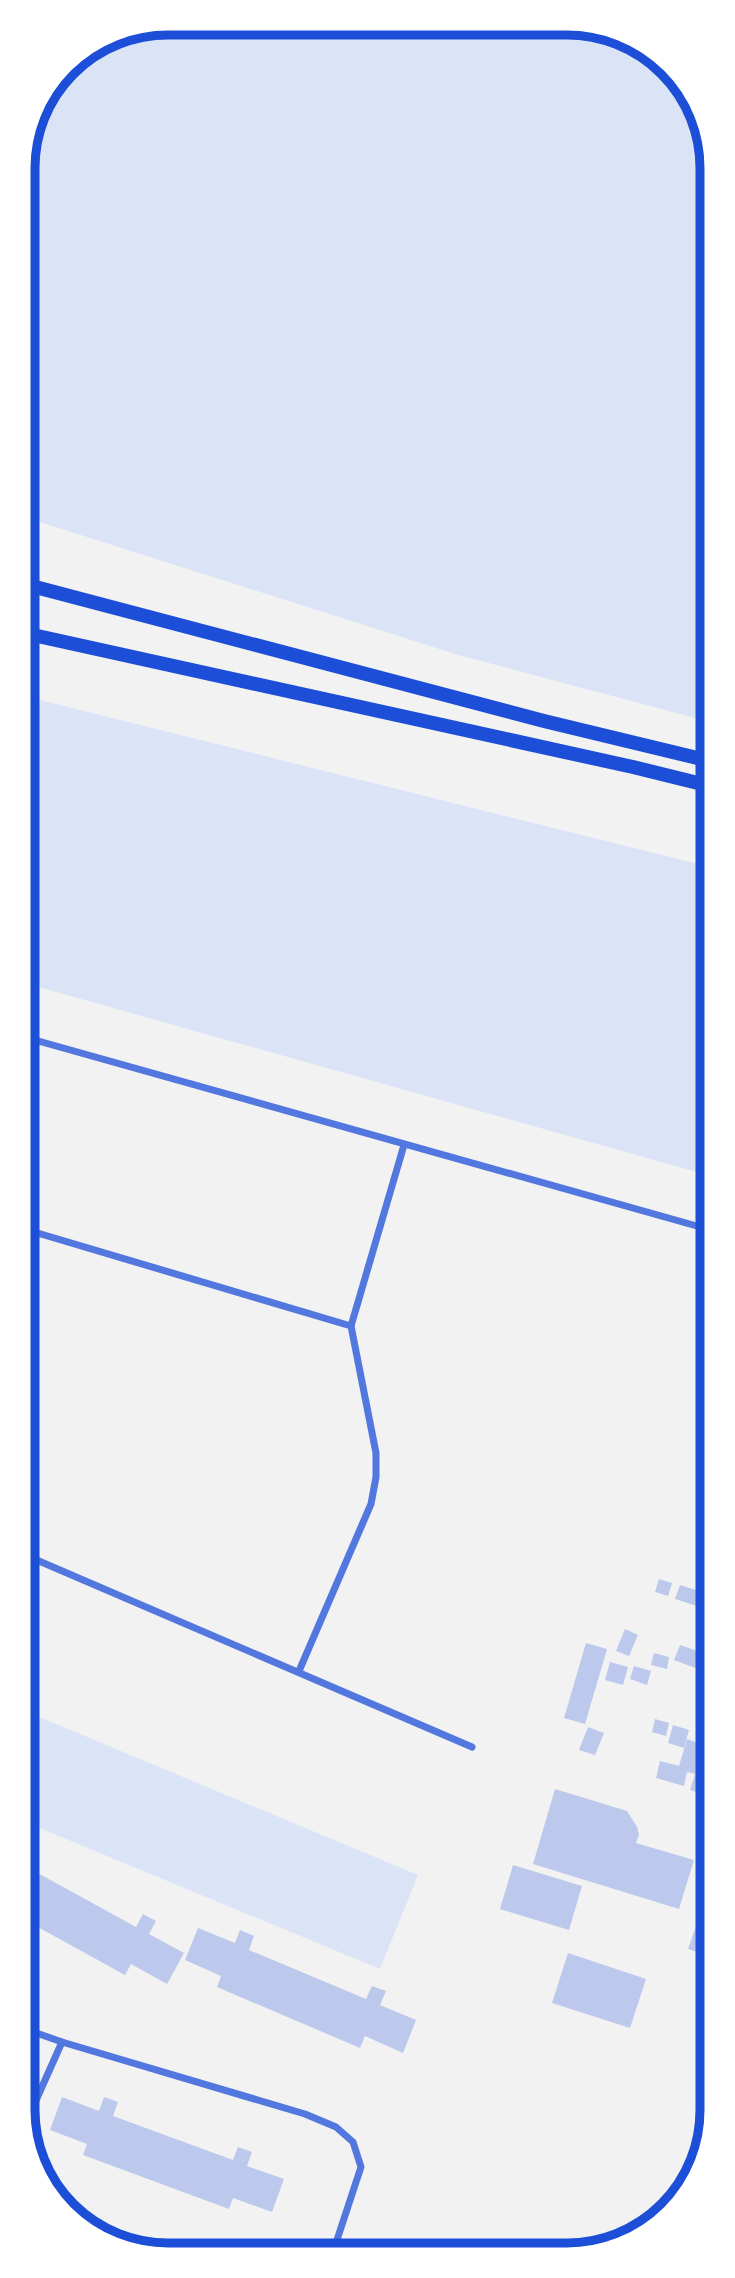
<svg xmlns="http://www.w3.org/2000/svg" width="735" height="2278" font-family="'Fira Sans',sans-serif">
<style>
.green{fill:#dbe4f7}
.building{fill:#bdc9ec}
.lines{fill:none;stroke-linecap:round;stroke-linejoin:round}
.path{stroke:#1d4ed8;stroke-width:4.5}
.minor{stroke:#5277de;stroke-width:7}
.secondary{stroke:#1d4ed8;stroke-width:14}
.rim{fill:none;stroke:#1d4ed8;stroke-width:9}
</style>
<rect width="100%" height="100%" fill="#f2f2f2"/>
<!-- green -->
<g class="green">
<path d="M168,23L596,26L670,66L710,140V722L455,654L24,517L23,158L38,103L72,59L113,34Z"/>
<path d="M24,696L710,867L711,1176L24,983Z"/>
<path d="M25,1711L418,1875L380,1969L25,1822Z"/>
</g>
<!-- building -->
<g class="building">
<path d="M659,1579L672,1583L668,1596L655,1592Z"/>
<path d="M680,1585L702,1592L697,1606L675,1599Z"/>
<path d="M625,1629L638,1635L629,1656L616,1651Z"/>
<path d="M586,1643L607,1649L585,1724L564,1718Z"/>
<path d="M680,1645L703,1653L698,1669L674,1660Z"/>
<path d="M654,1653L669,1657L667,1669L651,1665Z"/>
<path d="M610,1662L628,1667L623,1685L605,1680Z"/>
<path d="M634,1666L651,1671L647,1685L630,1679Z"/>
<path d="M655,1719L669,1723L666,1736L652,1732Z"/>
<path d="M673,1725L689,1730L684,1748L668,1743Z"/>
<path d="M588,1727L604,1733L595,1755L579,1750Z"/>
<path d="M708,1732L711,1733L712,1797L690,1790L695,1774L687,1772L684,1786L656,1778L660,1761L679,1766L687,1739L704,1745Z"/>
<path d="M555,1789L627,1811L637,1827L639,1835L636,1843L694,1860L679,1909L533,1864Z"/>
<path d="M513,1865L582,1886L569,1930L500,1909Z"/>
<path d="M25,1866L136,1927L143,1914L156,1921L149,1934L184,1953L167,1984L131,1964L125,1975L25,1920Z"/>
<path d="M698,1920L712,1925V1957L688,1949Z"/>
<path d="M198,1928L235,1943L240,1930L254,1936L249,1950L366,1999L372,1986L386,1991L380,2005L416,2020L403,2053L365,2036L360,2048L217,1987L221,1976L185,1960Z"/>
<path d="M568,1953L646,1979L630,2028L552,2003Z"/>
<path d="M711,2025H712V2076L702,2074Z"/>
<path d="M62,2097L99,2111L104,2097L118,2102L113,2116L233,2160L238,2147L252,2152L247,2166L284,2179L272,2212L233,2198L229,2209L83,2155L87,2144L50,2130Z"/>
</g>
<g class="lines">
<!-- path -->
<path class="path" d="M702,2004L712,2007"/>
<!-- minor -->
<g class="minor">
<path d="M24,1037L711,1230"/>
<path d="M24,1229L351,1326"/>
<path d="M25,1555L472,1747"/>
<path d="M299,1671L371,1504L376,1477V1453L351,1326L404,1145"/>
<path d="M25,2029L62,2042L305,2114L336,2127L353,2142L361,2167L333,2252"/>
<path d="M25,2125L62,2042"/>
</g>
<!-- secondary -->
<g class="secondary">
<path d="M24,584L544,721L710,761"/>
<path d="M24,633L633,767L710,786"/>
</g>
</g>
<!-- crop -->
<path d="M0 0H735V2278H0ZM168 35H567A133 133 0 0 1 700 168V2110A133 133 0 0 1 567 2243H168A133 133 0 0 1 35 2110V168A133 133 0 0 1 168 35Z" fill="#fff" fill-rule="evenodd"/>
<path class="rim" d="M168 35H567A133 133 0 0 1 700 168V2110A133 133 0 0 1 567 2243H168A133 133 0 0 1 35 2110V168A133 133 0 0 1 168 35Z"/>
</svg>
